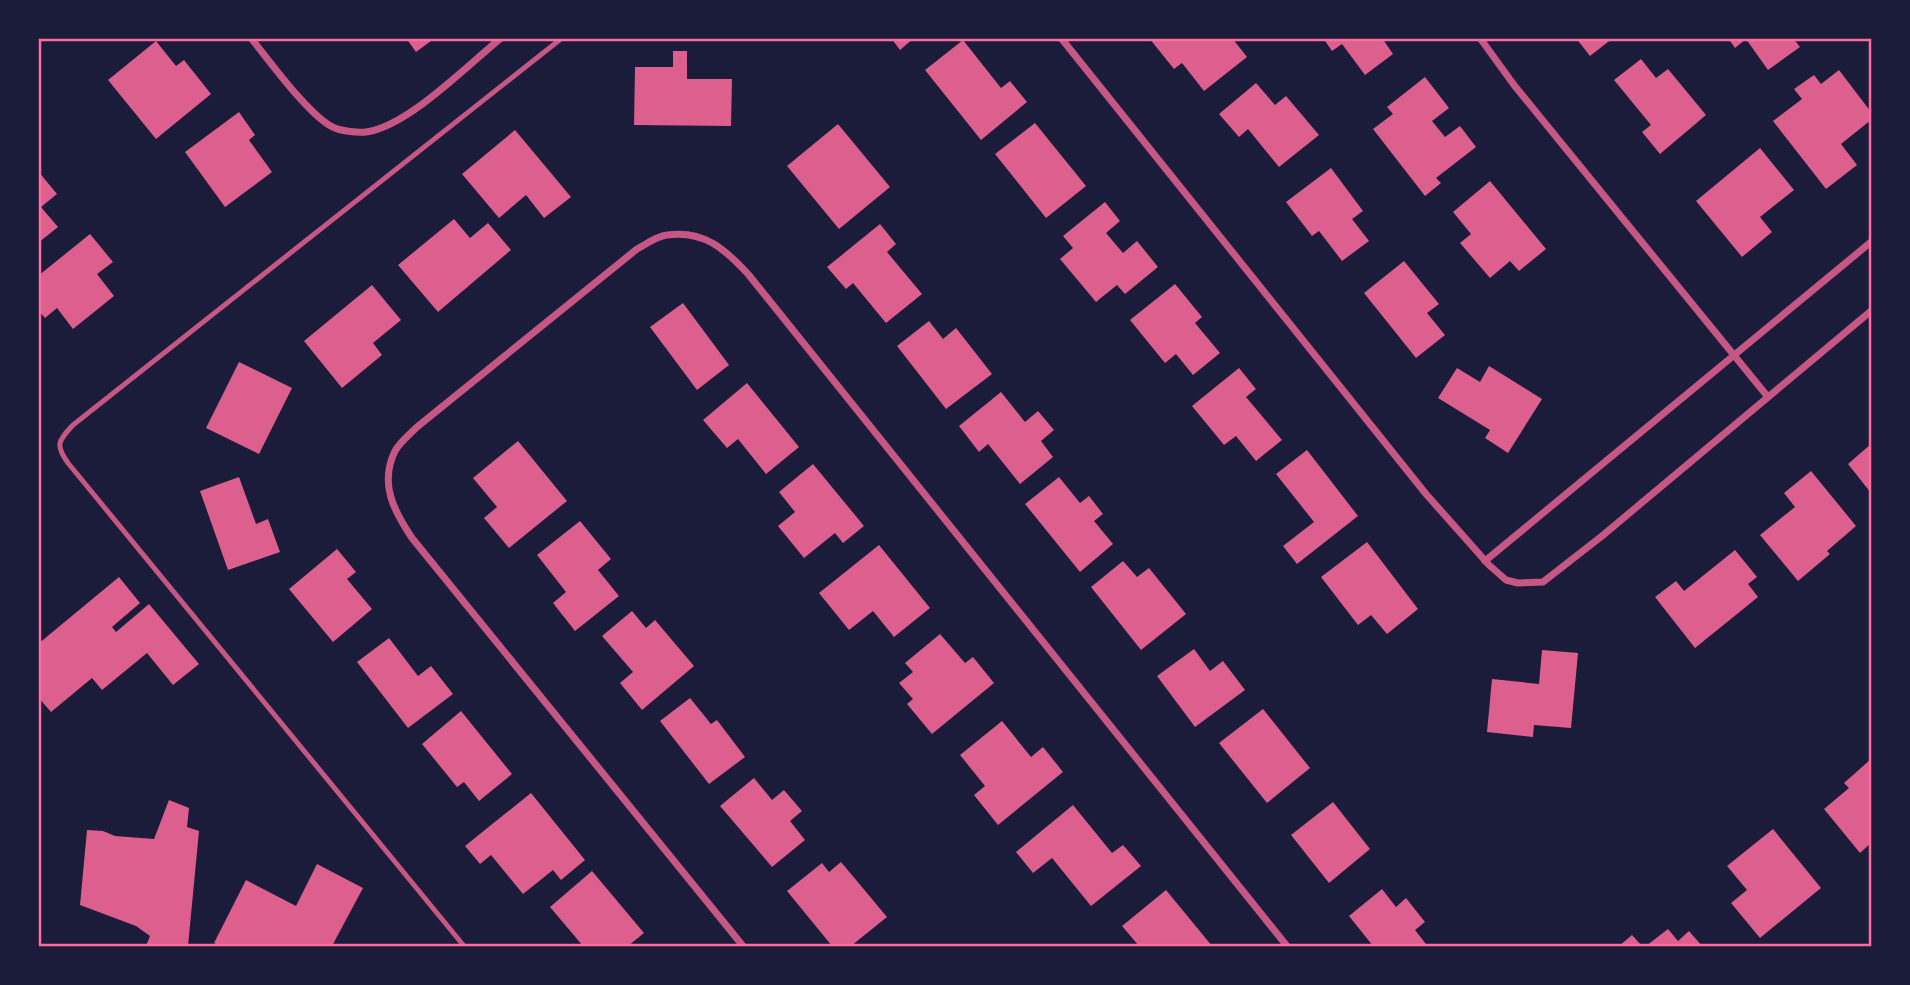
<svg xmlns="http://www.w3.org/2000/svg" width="1910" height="985" font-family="'DejaVu Sans',sans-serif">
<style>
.building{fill:#dd5f8e}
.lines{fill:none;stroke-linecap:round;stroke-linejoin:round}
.service{stroke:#c65784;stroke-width:5}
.minor{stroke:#c65784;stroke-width:7}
.neatline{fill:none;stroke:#ff6b9d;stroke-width:2.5}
</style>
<rect width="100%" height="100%" fill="#1b1b3a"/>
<!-- building -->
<g class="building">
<path d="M406,38H435L416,52Z"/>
<path d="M891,38H914L900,50Z"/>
<path d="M1149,38H1232L1247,57L1204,91L1182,63L1174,69Z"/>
<path d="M1323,38H1382L1393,54L1365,75L1342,44L1332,51Z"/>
<path d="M1576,38H1613L1590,56Z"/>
<path d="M1728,38H1793L1800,47L1768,70L1746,39L1735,48Z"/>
<path d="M963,40L1001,88L1010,81L1027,102L981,140L925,70Z"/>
<path d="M156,41L176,66L184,60L211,94L156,139L108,80Z"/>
<path d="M673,51H687V79H732L731,126L634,125L635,67H673Z"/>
<path d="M1641,59L1656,78L1668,69L1706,115L1660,154L1642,132L1651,125L1614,80Z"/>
<path d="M1839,70L1871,112V120L1841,144L1857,165L1826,189L1773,121L1802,99L1794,89L1814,75L1821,84Z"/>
<path d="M1425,77L1449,108L1432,121L1445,137L1460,126L1476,147L1436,178L1441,183L1425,196L1373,129L1393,114L1387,107Z"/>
<path d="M1256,83L1275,105L1286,96L1319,135L1279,167L1248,129L1239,137L1219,114Z"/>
<path d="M239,112L255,135L249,140L272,172L225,207L185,152Z"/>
<path d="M1035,123L1086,186L1046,218L995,154Z"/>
<path d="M838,124L890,187L839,229L787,166Z"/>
<path d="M515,130L571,197L544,218L526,195L499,218L462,174Z"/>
<path d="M1760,148L1794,190L1760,217L1772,232L1742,257L1696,201Z"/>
<path d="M1331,168L1363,211L1352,219L1369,241L1342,261L1319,231L1312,236L1286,202Z"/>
<path d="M38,171L57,194L41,207L58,227L38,243Z"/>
<path d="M1490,181L1546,249L1519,271L1510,261L1490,278L1460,243L1471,234L1453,212Z"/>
<path d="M1105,202L1120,221L1106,233L1123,253L1137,241L1158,267L1125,294L1117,285L1096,302L1060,259L1073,248L1063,236Z"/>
<path d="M454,219L470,238L488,223L511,250L438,312L398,265Z"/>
<path d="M880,224L896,244L887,252L922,294L886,323L853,283L846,289L827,267Z"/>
<path d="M90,234L113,262L97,274L114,296L73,329L57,308L45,318L38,310V276Z"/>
<path d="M1404,261L1439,304L1427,313L1445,335L1416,358L1364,293Z"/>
<path d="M1175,284L1202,317L1195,323L1220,353L1193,375L1176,354L1165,363L1130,320Z"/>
<path d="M372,285L401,320L373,343L382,355L342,388L304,341Z"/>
<path d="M683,303L729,365L697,390L650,327Z"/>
<path d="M929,321L943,339L956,328L992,374L946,409L897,346Z"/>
<path d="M239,362L292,388L259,454L206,428Z"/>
<path d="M1489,366L1542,399L1508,453L1485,438L1490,430L1438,398L1457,368L1480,382Z"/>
<path d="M1239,368L1256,389L1246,397L1282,440L1256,461L1236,436L1224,445L1192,406Z"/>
<path d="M747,383L799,447L766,474L738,439L727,448L703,420Z"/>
<path d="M1001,392L1025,422L1038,411L1054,430L1041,441L1053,457L1020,484L988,444L979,452L959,426Z"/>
<path d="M518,441L567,501L509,548L484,518L497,507L473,478Z"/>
<path d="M1871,444V493L1848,464Z"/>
<path d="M1307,450L1358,516L1297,564L1283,546L1314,522L1276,474Z"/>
<path d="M813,464L864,526L843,543L835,533L804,558L778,526L795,512L779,492Z"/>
<path d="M1811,471L1856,526L1827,551L1830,554L1798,581L1760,535L1795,507L1784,493Z"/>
<path d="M239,477L256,524L268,519L280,552L228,570L200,491Z"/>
<path d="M1059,477L1080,503L1089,496L1103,514L1094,521L1113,544L1080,572L1025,504Z"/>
<path d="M580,521L611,559L598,570L619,596L575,631L553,603L566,592L537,555Z"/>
<path d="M1367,542L1418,609L1387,634L1371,615L1358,625L1321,577Z"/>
<path d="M879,545L930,608L894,637L873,611L849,630L819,593Z"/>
<path d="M337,549L356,572L347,579L372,609L333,642L289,589Z"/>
<path d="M1735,550L1757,577L1748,584L1758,597L1695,648L1655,597L1676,581L1684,591Z"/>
<path d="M1123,561L1137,577L1149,568L1186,614L1141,650L1091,587Z"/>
<path d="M119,577L140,603L112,627L116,632L149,604L199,664L173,685L147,653L102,690L92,678L51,712L38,697V644Z"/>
<path d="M632,611L646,628L655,620L694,666L642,710L620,683L633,672L602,636Z"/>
<path d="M940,634L965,663L973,657L994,683L932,734L907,704L913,699L899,683L913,672L905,663Z"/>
<path d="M389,638L418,676L431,666L453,694L408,728L357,662Z"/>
<path d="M1194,649L1210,671L1223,661L1245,690L1195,727L1157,676Z"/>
<path d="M1542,650L1578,653L1571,728L1534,725L1533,737L1487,732L1492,679L1539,684Z"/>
<path d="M690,698L711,724L717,720L745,757L709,784L660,721Z"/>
<path d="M1263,709L1310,768L1267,803L1219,743Z"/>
<path d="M461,711L512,774L479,801L464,782L457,787L422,744Z"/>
<path d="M1002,721L1031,757L1043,747L1063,772L998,825L974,795L985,786L960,755Z"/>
<path d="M1871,759V843L1860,853L1824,809L1849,788L1844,783Z"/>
<path d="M754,778L772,800L784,790L802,811L790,821L805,840L772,867L720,806Z"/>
<path d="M531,793L585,860L561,880L553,870L523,894L491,855L480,864L465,846Z"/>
<path d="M169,800L189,808L187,827L199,831L188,946H146L150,936L136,926L80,905L87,830L103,831L115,836L154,839Z"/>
<path d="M1333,802L1370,849L1329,883L1291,835Z"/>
<path d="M1073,805L1112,853L1123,845L1141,866L1091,906L1052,858L1033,873L1016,852Z"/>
<path d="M1773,829L1821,888L1760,938L1731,903L1747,890L1727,866Z"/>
<path d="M841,862L887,917L851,946H832L787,891L822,863L829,872Z"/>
<path d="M317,864L363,888L332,946H221L214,943L246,880L296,906Z"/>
<path d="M592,871L644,933L628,946H583L550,907Z"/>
<path d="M1382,889L1396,907L1406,898L1425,922L1415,930L1426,944L1424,946H1373L1349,916Z"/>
<path d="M1166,890L1212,946H1139L1122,926Z"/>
<path d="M1668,929L1678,941L1689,931L1702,946H1646Z"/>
<path d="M1632,935L1642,946H1619Z"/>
</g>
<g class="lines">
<!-- service -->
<path class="service" d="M464,946L68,463C55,445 58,441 73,425L562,38"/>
<!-- minor -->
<g class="minor">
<path d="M251,38C268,59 312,120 335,128C342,131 358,133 366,132C407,127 468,65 501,38"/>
<path d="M1061,38L1426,494L1489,565L1506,580L1518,583L1543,582L1602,536L1871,311"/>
<path d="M1480,38L1514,85L1768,397"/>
<path d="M1485,561L1871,242"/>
<path d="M743,946L412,538C394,511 379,484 395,451C399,443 410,434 417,427L637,249C646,244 657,236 667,235C704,230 725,249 748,274L1287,946"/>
</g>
</g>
<!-- border -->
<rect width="1910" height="985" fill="none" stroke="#1b1b3a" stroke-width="80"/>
<rect x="40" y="40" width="1830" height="905" class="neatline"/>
</svg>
